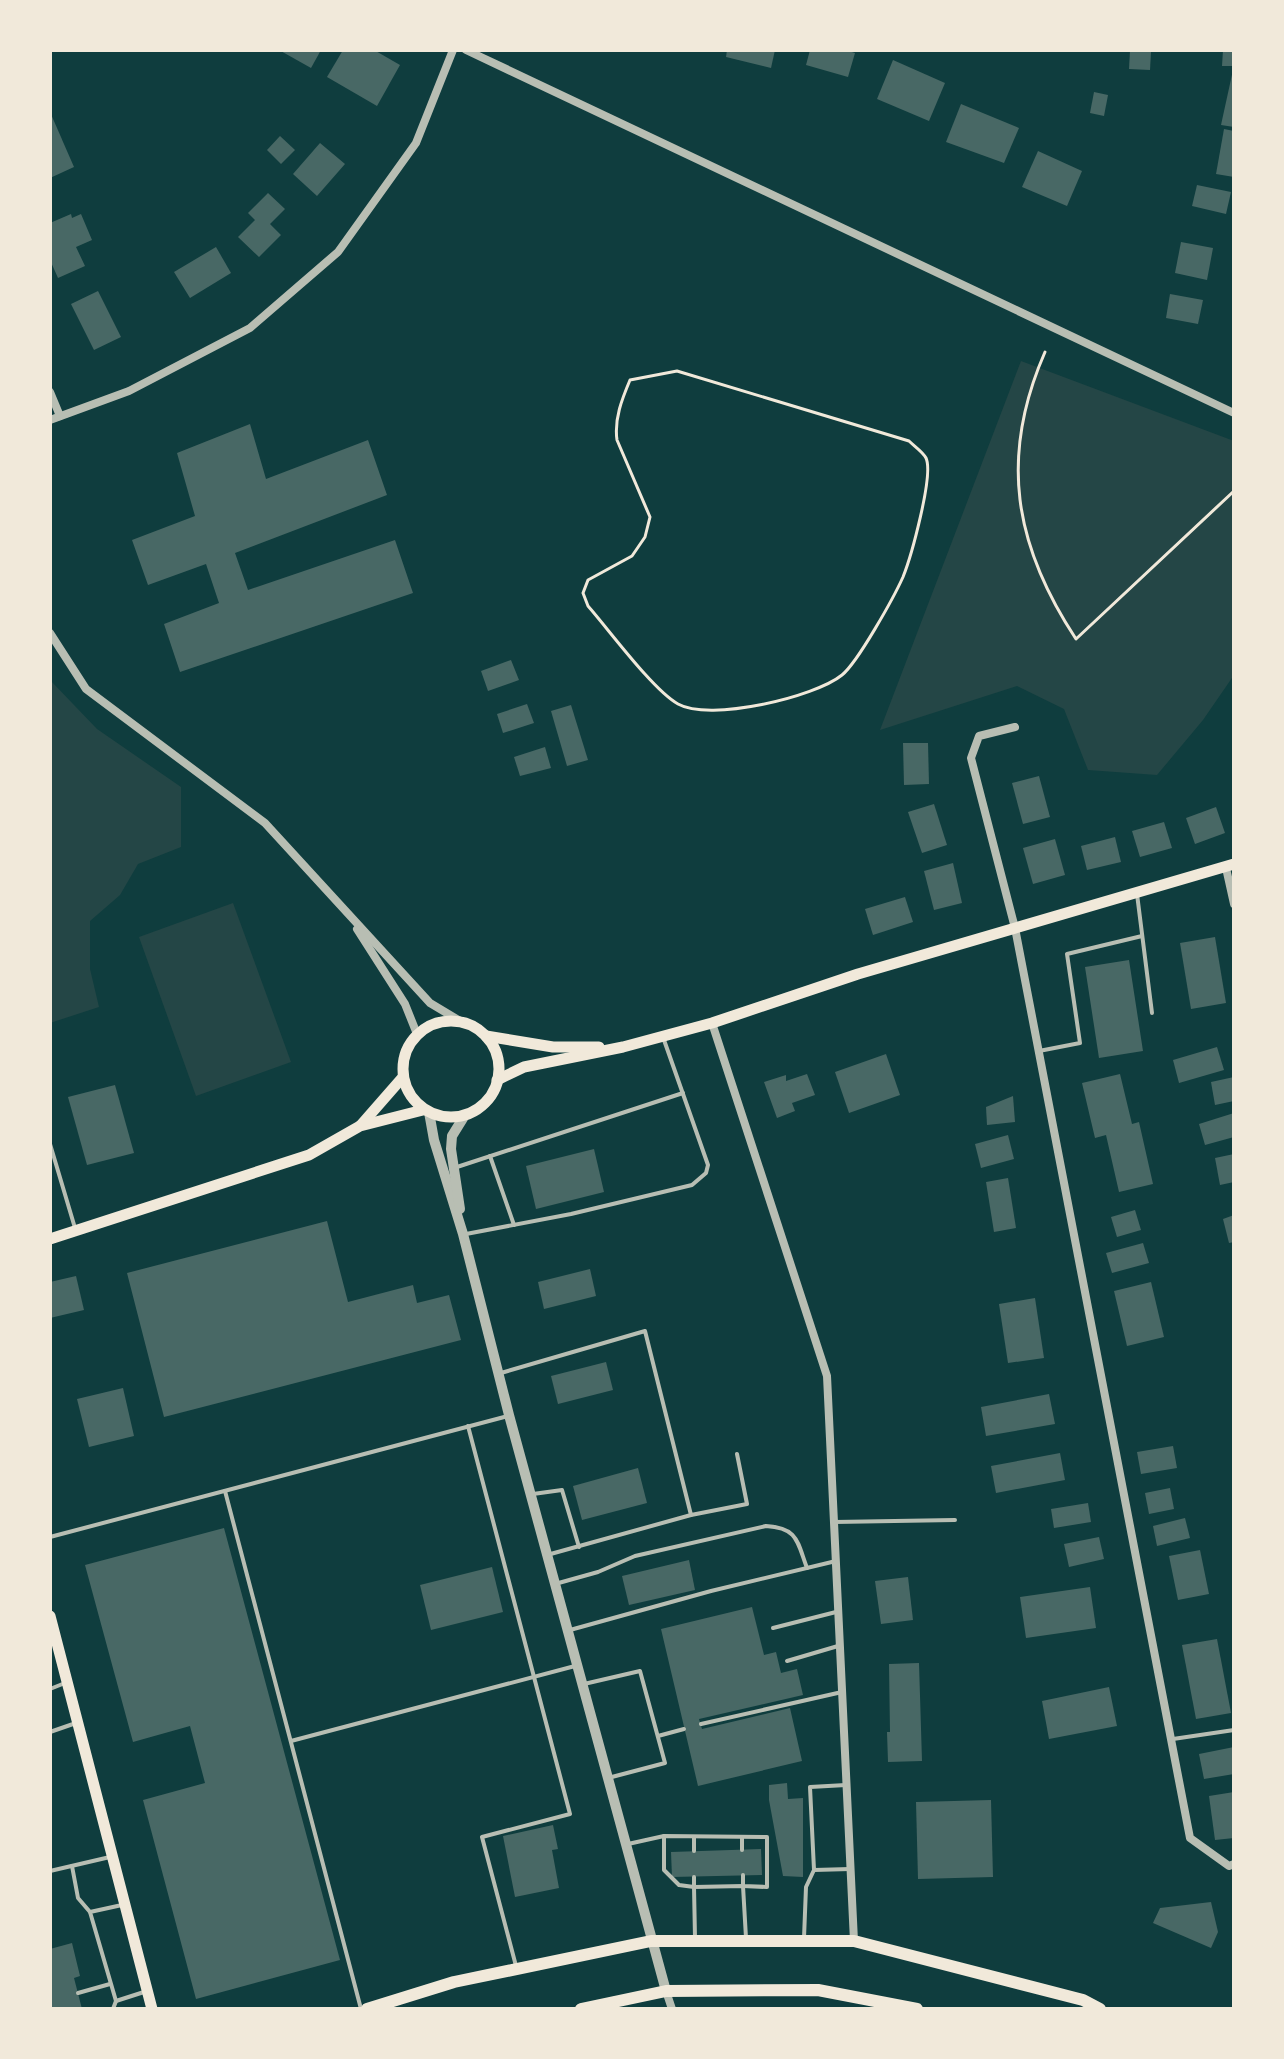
<svg xmlns="http://www.w3.org/2000/svg" width="1284" height="2059" font-family="'PT Sans Narrow',sans-serif">
<style>
.green{fill:#244646}
.building{fill:#486865}
.lines{fill:none;stroke-linecap:round;stroke-linejoin:round}
.path{stroke:#f1e9da;stroke-width:3}
.service{stroke:#b8beb3;stroke-width:4}
.minor{stroke:#b8beb3;stroke-width:8}
.tertiary{stroke:#b8beb3;stroke-width:10}
.secondary{stroke:#f1e9da;stroke-width:11}
.primary{stroke:#f1e9da;stroke-width:12}
</style>
<rect width="100%" height="100%" fill="#0f3d3e"/>
<!-- green -->
<g class="green">
<path d="M1021,361L1234,441V675L1203,720L1157,775L1088,770L1064,709L1017,686L880,730Z"/>
<path d="M50,680L97,729L181,787V847L138,864L120,895L90,921V969L99,1007L50,1023Z"/>
<path d="M233,903L291,1062L196,1096L139,937Z"/>
</g>
<!-- building -->
<g class="building">
<path d="M279,50H321L311,68Z"/>
<path d="M343,50H374L400,65L377,106L327,77Z"/>
<path d="M727,50H775L771,68L726,57Z"/>
<path d="M810,50H845L855,53L848,77L806,65Z"/>
<path d="M1223,50H1234V66H1222Z"/>
<path d="M1130,51L1151,52L1150,70L1129,69Z"/>
<path d="M893,60L945,83L929,121L877,99Z"/>
<path d="M1233,70H1234V127L1221,125Z"/>
<path d="M1094,92L1108,95L1104,116L1090,113Z"/>
<path d="M961,104L1019,128L1004,163L946,142Z"/>
<path d="M50,112L74,167L50,178Z"/>
<path d="M1224,129L1234,131V177L1216,174Z"/>
<path d="M280,136L295,150L281,164L267,150Z"/>
<path d="M320,143L345,164L317,196L293,174Z"/>
<path d="M1038,151L1082,171L1067,206L1022,187Z"/>
<path d="M1197,185L1231,192L1226,214L1192,206Z"/>
<path d="M268,193L285,209L270,224L281,235L259,257L238,237L255,220L248,213Z"/>
<path d="M71,214L72,218L81,214L92,240L76,247L85,266L58,278L50,260V223Z"/>
<path d="M1181,242L1213,248L1207,280L1175,273Z"/>
<path d="M216,247L231,273L190,298L174,272Z"/>
<path d="M98,291L121,337L94,350L71,304Z"/>
<path d="M1170,294L1203,300L1198,324L1166,318Z"/>
<path d="M250,424L266,479L368,440L387,495L235,553L248,590L395,540L413,593L180,672L164,624L219,603L206,564L148,585L132,540L195,516L177,453Z"/>
<path d="M511,660L519,680L488,691L481,671Z"/>
<path d="M527,704L534,723L503,733L497,714Z"/>
<path d="M571,705L588,760L567,766L551,711Z"/>
<path d="M903,743H928L929,784L904,785Z"/>
<path d="M545,747L551,768L520,776L514,757Z"/>
<path d="M1039,776L1050,817L1023,824L1012,783Z"/>
<path d="M934,804L947,845L922,853L908,812Z"/>
<path d="M1216,807L1225,833L1195,844L1186,818Z"/>
<path d="M1164,822L1172,848L1140,857L1132,831Z"/>
<path d="M1115,837L1121,862L1087,870L1081,846Z"/>
<path d="M1055,839L1065,875L1033,884L1023,848Z"/>
<path d="M953,863L962,903L934,910L924,871Z"/>
<path d="M905,897L913,922L873,935L865,909Z"/>
<path d="M1215,937L1226,1003L1191,1009L1180,943Z"/>
<path d="M1129,960L1143,1051L1099,1058L1085,967Z"/>
<path d="M1217,1047L1224,1070L1179,1083L1173,1060Z"/>
<path d="M886,1054L900,1095L849,1113L835,1072Z"/>
<path d="M807,1074L815,1095L792,1103L795,1111L777,1118L764,1082L786,1075V1081Z"/>
<path d="M1120,1074L1132,1124L1139,1122L1153,1184L1119,1192L1106,1135L1095,1138L1082,1083Z"/>
<path d="M1234,1077V1101L1215,1105L1211,1082Z"/>
<path d="M115,1085L134,1153L87,1165L68,1097Z"/>
<path d="M1013,1096L1015,1122L987,1125L986,1107Z"/>
<path d="M1234,1113V1137L1205,1145L1199,1124Z"/>
<path d="M1008,1135L1014,1159L981,1168L975,1144Z"/>
<path d="M594,1149L604,1192L536,1209L526,1166Z"/>
<path d="M1234,1154V1182L1220,1185L1215,1158Z"/>
<path d="M1008,1178L1016,1228L994,1232L986,1182Z"/>
<path d="M1135,1210L1141,1230L1117,1237L1111,1217Z"/>
<path d="M1234,1215V1242L1229,1243L1223,1219Z"/>
<path d="M327,1221L348,1302L413,1285L417,1303L449,1295L461,1340L164,1417L127,1273Z"/>
<path d="M1143,1243L1149,1263L1112,1273L1106,1253Z"/>
<path d="M590,1269L596,1296L544,1309L538,1282Z"/>
<path d="M76,1276L84,1310L50,1318V1282Z"/>
<path d="M1151,1282L1164,1337L1127,1346L1114,1291Z"/>
<path d="M1035,1298L1044,1358L1008,1363L999,1304Z"/>
<path d="M606,1362L613,1390L558,1404L551,1376Z"/>
<path d="M123,1388L134,1436L89,1447L77,1399Z"/>
<path d="M1049,1394L1055,1424L986,1436L981,1407Z"/>
<path d="M1173,1446L1177,1468L1141,1474L1137,1452Z"/>
<path d="M1060,1453L1065,1480L996,1493L991,1466Z"/>
<path d="M638,1468L647,1503L582,1520L573,1486Z"/>
<path d="M1170,1488L1174,1509L1149,1514L1145,1493Z"/>
<path d="M1088,1503L1091,1522L1054,1528L1051,1509Z"/>
<path d="M1185,1518L1190,1538L1157,1546L1153,1526Z"/>
<path d="M224,1528L340,1960L196,1999L143,1800L205,1783L190,1726L133,1742L85,1565Z"/>
<path d="M1099,1537L1104,1559L1069,1567L1064,1544Z"/>
<path d="M1200,1550L1209,1594L1178,1600L1169,1556Z"/>
<path d="M689,1560L695,1590L629,1605L622,1576Z"/>
<path d="M492,1567L503,1612L431,1630L420,1585Z"/>
<path d="M908,1577L913,1620L881,1624L875,1581Z"/>
<path d="M1090,1587L1096,1628L1026,1638L1020,1597Z"/>
<path d="M752,1607L764,1655L776,1652L781,1673L797,1669L803,1695L699,1719L702,1729L790,1708L802,1761L698,1786L661,1629Z"/>
<path d="M1217,1639L1231,1713L1196,1719L1182,1645Z"/>
<path d="M919,1663L922,1761L888,1762L887,1732H890L889,1664Z"/>
<path d="M1109,1687L1117,1726L1049,1739L1042,1701Z"/>
<path d="M1234,1747V1774L1204,1779L1199,1754Z"/>
<path d="M787,1783L788,1799L803,1798V1877L783,1876L769,1800V1785Z"/>
<path d="M1234,1792V1838L1215,1840L1209,1796Z"/>
<path d="M991,1800L993,1877L918,1879L916,1802Z"/>
<path d="M553,1825L558,1849L552,1850L559,1888L515,1897L503,1836Z"/>
<path d="M761,1849L762,1875L672,1877L671,1852Z"/>
<path d="M1211,1902L1218,1932L1211,1948L1153,1923L1160,1908Z"/>
<path d="M72,1943L80,1976L74,1978L82,2009H50V1949Z"/>
</g>
<g class="lines">
<!-- path -->
<g class="path">
<path d="M1045,352C999,457 1014,545 1076,639L1234,491"/>
<path d="M677,371L909,441C914,446 923,452 926,458C934,475 911,557 903,577C894,597 858,662 842,675C815,697 710,722 678,704C653,690 609,630 588,606L583,593L588,580L632,556L645,537L650,517L617,440C614,419 622,399 630,380Z"/>
</g>
<!-- service -->
<g class="service">
<path d="M1137,894L1152,1013"/>
<path d="M1039,1051L1080,1043L1067,954L1142,936"/>
<path d="M50,1144L75,1228"/>
<path d="M490,1156L514,1225"/>
<path d="M457,1167L683,1093"/>
<path d="M466,1234L571,1214L692,1185L706,1173L708,1165L664,1040"/>
<path d="M501,1373L645,1331L691,1515L747,1504L737,1454"/>
<path d="M468,1426L570,1814L482,1837L516,1966"/>
<path d="M225,1491L361,2009"/>
<path d="M533,1494L562,1490L579,1547"/>
<path d="M834,1522L955,1520"/>
<path d="M50,1537L508,1416"/>
<path d="M547,1555L691,1515"/>
<path d="M555,1584L598,1572L635,1556L766,1526C798,1528 797,1541 807,1568"/>
<path d="M773,1628L836,1612"/>
<path d="M570,1630L711,1591L836,1561"/>
<path d="M787,1661L838,1646"/>
<path d="M584,1684L640,1671L665,1763L608,1778"/>
<path d="M50,1689L65,1683"/>
<path d="M701,1724L842,1692"/>
<path d="M50,1732L76,1723"/>
<path d="M658,1736L684,1729"/>
<path d="M1173,1739L1234,1730"/>
<path d="M291,1741L575,1666"/>
<path d="M846,1785L810,1787L814,1870L850,1869"/>
<path d="M664,1836V1870L679,1885L694,1887V1877"/>
<path d="M694,1837V1851"/>
<path d="M742,1837V1850"/>
<path d="M628,1844L664,1836L767,1837V1887L743,1886V1875"/>
<path d="M72,1866L78,1898L90,1912"/>
<path d="M50,1871L110,1857"/>
<path d="M122,1905L90,1912L116,2001L144,1992"/>
<path d="M695,1938L694,1887L743,1886L746,1938"/>
<path d="M804,1938L806,1887L814,1870"/>
<path d="M78,1993L110,1984"/>
<path d="M113,2009L116,2001"/>
</g>
<!-- minor -->
<g class="minor">
<path d="M466,50L1234,413"/>
<path d="M50,392L60,416"/>
<path d="M50,420L129,391L250,328L338,252L416,143L453,50"/>
<path d="M50,633L86,689L265,823L430,1003L460,1021"/>
<path d="M1015,727L979,736L971,758L1015,928L1190,1838L1229,1866L1234,1864"/>
<path d="M1226,868L1234,904"/>
<path d="M357,929L405,1004L417,1034"/>
<path d="M712,1023L827,1376L854,1941"/>
<path d="M666,1991L672,2009"/>
</g>
<!-- tertiary -->
<g class="tertiary">
<path d="M429,1112L434,1140L463,1234L509,1415L666,1991"/>
<path d="M460,1209L451,1149L452,1136L465,1115"/>
</g>
<!-- secondary -->
<g class="secondary">
<circle cx="451" cy="1069" r="48"/>
<path d="M486,1036L553,1047H599"/>
<path d="M497,1080L524,1067L623,1047L712,1023L858,974L1234,864"/>
<path d="M361,1125L403,1077"/>
<path d="M50,1239L309,1155L360,1126L423,1110"/>
<path d="M50,1616L152,2009"/>
</g>
<!-- primary -->
<g class="primary">
<path d="M367,2009L454,1982L651,1941H854L1083,2000L1100,2009"/>
<path d="M581,2009L666,1991L818,1990L917,2009"/>
</g>
</g>
<!-- border -->
<rect width="1284" height="2059" fill="none" stroke="#f1e9da" stroke-width="104"/>
</svg>
